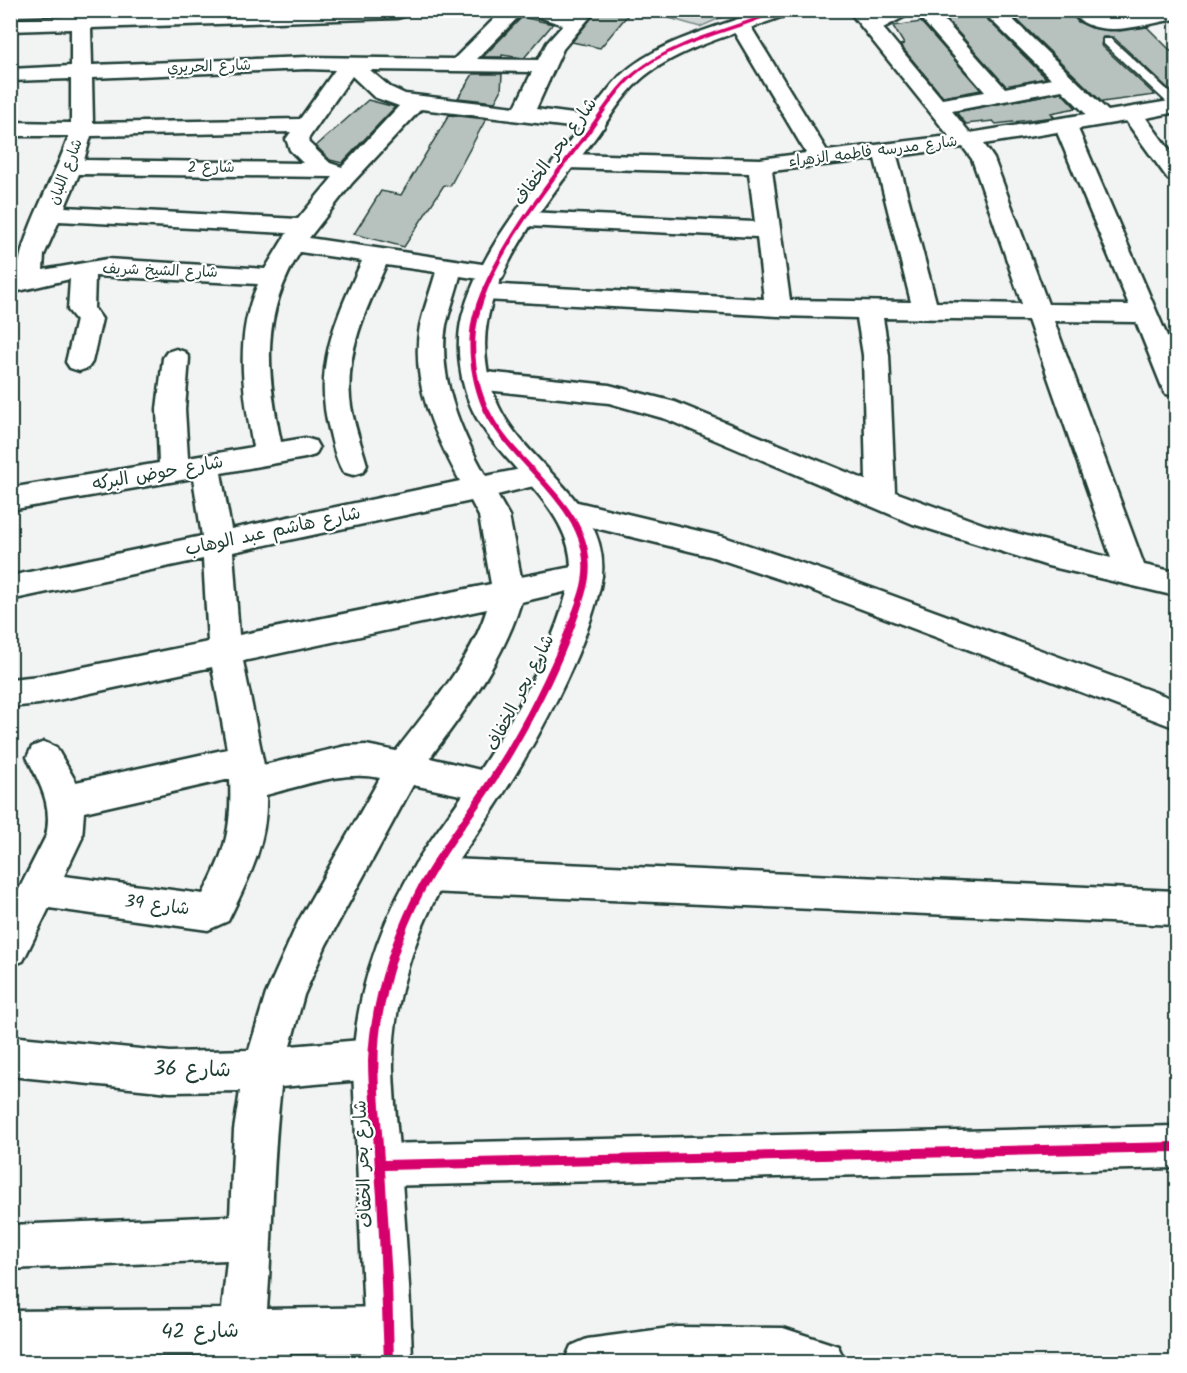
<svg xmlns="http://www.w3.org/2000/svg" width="1187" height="1373" font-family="Kalam,'Playpen Sans Arabic',sans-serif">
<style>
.green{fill:#ced5d3;stroke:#768984;stroke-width:1.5}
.building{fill:#b7c1bd;stroke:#1f3d34;stroke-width:1.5}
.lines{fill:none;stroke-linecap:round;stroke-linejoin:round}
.service-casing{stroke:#1f3d34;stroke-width:4}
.minor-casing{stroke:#1f3d34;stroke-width:5}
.tertiary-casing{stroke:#1f3d34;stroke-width:5}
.service{fill:#fff;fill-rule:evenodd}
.minor{fill:#fff;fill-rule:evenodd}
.tertiary{fill:#fff;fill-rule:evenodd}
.cycleway-casing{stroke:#fff;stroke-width:3}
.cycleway{fill:#d6006c;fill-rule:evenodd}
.labels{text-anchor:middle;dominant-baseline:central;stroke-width:4.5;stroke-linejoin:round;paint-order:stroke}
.far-street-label{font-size:15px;fill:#1f3d34;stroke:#fff}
.street-label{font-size:18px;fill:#1f3d34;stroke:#fff}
.near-street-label{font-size:21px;fill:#1f3d34;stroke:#fff}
</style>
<rect width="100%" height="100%" fill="#f2f3f3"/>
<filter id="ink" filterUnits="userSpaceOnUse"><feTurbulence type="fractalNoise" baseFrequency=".0167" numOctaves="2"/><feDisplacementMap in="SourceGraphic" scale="12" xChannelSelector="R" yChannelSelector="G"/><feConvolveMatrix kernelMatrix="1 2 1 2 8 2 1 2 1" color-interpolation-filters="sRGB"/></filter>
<g filter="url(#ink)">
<!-- green -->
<g class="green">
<path d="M11,10L351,11L11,20Z"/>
<path d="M670,10H736V11L700,27L659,15Z"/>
</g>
<!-- building -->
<g class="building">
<path d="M598,10H632L600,48L572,42Z"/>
<path d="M1068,10L1078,22L1092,28L1120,31L1147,27L1176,56V92L1173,93L1113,37H1103L1101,45L1155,95L1102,102L1008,11Z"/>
<path d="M982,14L1046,78L1006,86L946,19Z"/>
<path d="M522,17L553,24L524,58L502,55V57H483Z"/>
<path d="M921,22L981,90L943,97L900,45L904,44L893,26Z"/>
<path d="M473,74H502L501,91L495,102L458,98Z"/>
<path d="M1061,92L1076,108L1051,113L1054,117L996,124L993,121L966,124L956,112Z"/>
<path d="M368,100L395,107L342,163L330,160L316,146Z"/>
<path d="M449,115L486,119L450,186L444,185L404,247L354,234L381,191L401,195Z"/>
</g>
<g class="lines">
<!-- service casing -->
<g class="service-casing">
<path id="service" d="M1103,39H1111L1176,98V107H1172L1103,43Z"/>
</g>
<!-- minor casing -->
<g class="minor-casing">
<g id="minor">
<path d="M263,10L407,12L404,16L397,18L91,28L92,65L307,57L454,59L503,10H525L477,59L538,60L547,43L563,25L530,14L527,10H559L571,14L575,10H596L563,49L536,109L603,118L606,123L603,128L595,130L421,109L352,183L309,238L502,267L505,273L502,279L493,281L460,276C456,292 450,309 446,325C437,378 461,432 486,476L536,466L546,469L550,476L546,483L497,495L509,516L521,577L587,564L598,568L602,576L598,584L521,602C503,661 466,709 430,758L501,775L506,786L501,797L489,801L413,785L326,945L304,995L290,1046L373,1039L387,1045L393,1059L387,1073L373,1079L281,1087C272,1161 273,1235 267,1309L389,1307L405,1314L412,1330L405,1346L389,1353L10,1357V1311L222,1309L227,1260L10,1269V1225L230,1216L234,1130L240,1091L170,1092L10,1076V1036L170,1052L249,1050L266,994L299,920L380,778C343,770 302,786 266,795C268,843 248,880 228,921L208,930L49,908L23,961L10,966V907L46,836C53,804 40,785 27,757L32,747L44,742L56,747L76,782L227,749L212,667L39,704L10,707V679L39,676L208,642L203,559L10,600V576L202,536L193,478L10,510V488L159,463L157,409L163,358L167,352L176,349L185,352L189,358L185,409L188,458L253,447C243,392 234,336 258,284L95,276L94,308L102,319L92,362L88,368L79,371L70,368L66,362L76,320L68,310L70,279L10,293V277L17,275C23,228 53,182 69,136H10V122L71,123V79L10,81V69L71,66V29L10,31V19ZM307,69L335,70L300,119L93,123L92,78ZM370,70L532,72L515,107L405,94L390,87ZM352,76L374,97L399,106L342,167L330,163L309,143L308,139ZM291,132L286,139L290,150L303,163L84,160L91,136ZM79,174L333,177L298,219L65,207ZM59,221L287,233L265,269L107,259L43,270L44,255ZM300,252L362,261C336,318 312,369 330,433C333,446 336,460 343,472L353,475L363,472L367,465C361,443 352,421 350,398C346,350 367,307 386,265L436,272C431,290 424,308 420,326C410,381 435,435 460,481L231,529L221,473L305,458L315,455L319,448L315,441L305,438L281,442C266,370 261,315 300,252ZM471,501L479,516L491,584L239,635L233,552ZM487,609C470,663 429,707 396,751L366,745L346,746L264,765L243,661ZM230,779C232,827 226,851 203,894L64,876L82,838L84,812Z"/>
<path d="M848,10H869L874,17L888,10H935L1005,88L1051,79L981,10H1003L1108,111L1176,100V112L1146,118L1176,159V181L1168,179L1126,121L1078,129L1176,357V396L1166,394L1162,387L1136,322L1054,321L1144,565L1176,572V596L1048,566L913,524L666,419L609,403L476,389L466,386L462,380L466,374L476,371L609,385L675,402L866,480L863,355L857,318L778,316L484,300L475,298L471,292L475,286L484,284L764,299L757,237L526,226L518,224L514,219L518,214L526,212L755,222L749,173L567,168L559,166L556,161L559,156L567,154L760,159L806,153L731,27L734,23H748L751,27L827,151L949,136ZM915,11L917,14L985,92L942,99L883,28ZM1062,90L1086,114L970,133L952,111ZM1057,132L1129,305L1048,304L994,159L984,144ZM963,147L972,159L1022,304L936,302L897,156ZM875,159L911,302L790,300L772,171ZM883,318L1028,320L1111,558L985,525L895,492L889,355Z"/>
<path d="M1070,10H1093L1105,18L1153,10H1176V19C1143,24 1094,43 1070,10Z"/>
<path d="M569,500L724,537L828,572L1176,700V728L806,588L710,556L559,519L554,511L559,503Z"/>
<path d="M429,858L1176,891V925L429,892L416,887L411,875L416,863Z"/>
<path d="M1176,1126V1168L379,1186L364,1180L358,1165L364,1150L379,1144Z"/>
<path d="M677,1327L783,1328L838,1346L845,1362H564L571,1346L587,1339Z"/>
</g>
</g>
<!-- tertiary casing -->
<g class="tertiary-casing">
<path id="tertiary" d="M763,10H792L789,14C743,32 691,43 650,72C626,89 612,115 595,138C556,190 499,257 487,322C482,350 487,382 499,407C528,468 618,508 600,587C583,659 535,746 494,808C471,843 444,877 427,916C406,963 392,1017 393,1069C394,1106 399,1143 402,1180C406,1241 411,1301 412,1362H366L353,1070C354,1003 376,934 409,875C426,844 449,816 469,786C510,726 549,659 568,589C588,516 502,470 473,411C460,384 455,347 462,317C479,251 531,192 571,139C587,118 602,96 620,76C659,40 714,29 763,10Z"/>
</g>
<!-- service -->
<use href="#service" class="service"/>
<!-- minor -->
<use href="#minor" class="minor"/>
<!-- tertiary -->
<use href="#tertiary" class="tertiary"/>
<!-- cycleway casing -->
<g class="cycleway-casing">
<path id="cycleway" d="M777,10H784C738,31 685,39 643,69C621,85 606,111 590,133C551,185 495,252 479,316C471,346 476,383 490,411C520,472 609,512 586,592C568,656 532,724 497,780C476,813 451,844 432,878C408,918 393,963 384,1008C373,1060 381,1108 384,1160L1176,1142V1152L385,1170L392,1279L394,1362H384C382,1307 380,1251 377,1196C375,1174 374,1153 373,1132C371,1108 368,1085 368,1061C370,1006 387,950 411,900C429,862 456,828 479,793C513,742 542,688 565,631C570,617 577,602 581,586C599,510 507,468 481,405C471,379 466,347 472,319C477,296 489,274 500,254C525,210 557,170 587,130C603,109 616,85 638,69C678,39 731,28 777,10Z"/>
</g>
<!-- cycleway -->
<use href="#cycleway" class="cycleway"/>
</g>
</g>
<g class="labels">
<!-- far-street labels -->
<g class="far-street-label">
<text transform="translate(209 67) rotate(-2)">شارع الحريري</text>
<text transform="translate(873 152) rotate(-7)">شارع مدرسه فاطمه الزهراء</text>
<text x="211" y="168">شارع 2</text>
<text transform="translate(66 172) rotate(-69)">شارع اللبان</text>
<text transform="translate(160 271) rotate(2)">شارع الشيخ شريف</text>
</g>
<!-- street labels -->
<g class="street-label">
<text transform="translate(556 152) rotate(-54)">شارع بحر الخفاف</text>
<text transform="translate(158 474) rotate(-10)">شارع حوض البركه</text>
<text transform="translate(273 532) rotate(-12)">شارع هاشم عبد الوهاب</text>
<text transform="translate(521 693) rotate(-63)">شارع بحر الخفاف</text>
<text transform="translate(157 906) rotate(7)">شارع 39</text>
<text transform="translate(364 1164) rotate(-93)">شارع بحر الخفاف</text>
</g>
<!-- near-street labels -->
<g class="near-street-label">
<text transform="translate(192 1070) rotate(1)">شارع 36</text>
<text transform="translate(200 1332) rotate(-1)">شارع 42</text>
</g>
</g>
<!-- margin -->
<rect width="1187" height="1373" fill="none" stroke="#fff" stroke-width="36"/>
<rect x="18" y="18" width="1151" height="1337" fill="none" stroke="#1f3d34" stroke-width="2" filter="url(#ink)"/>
</svg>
